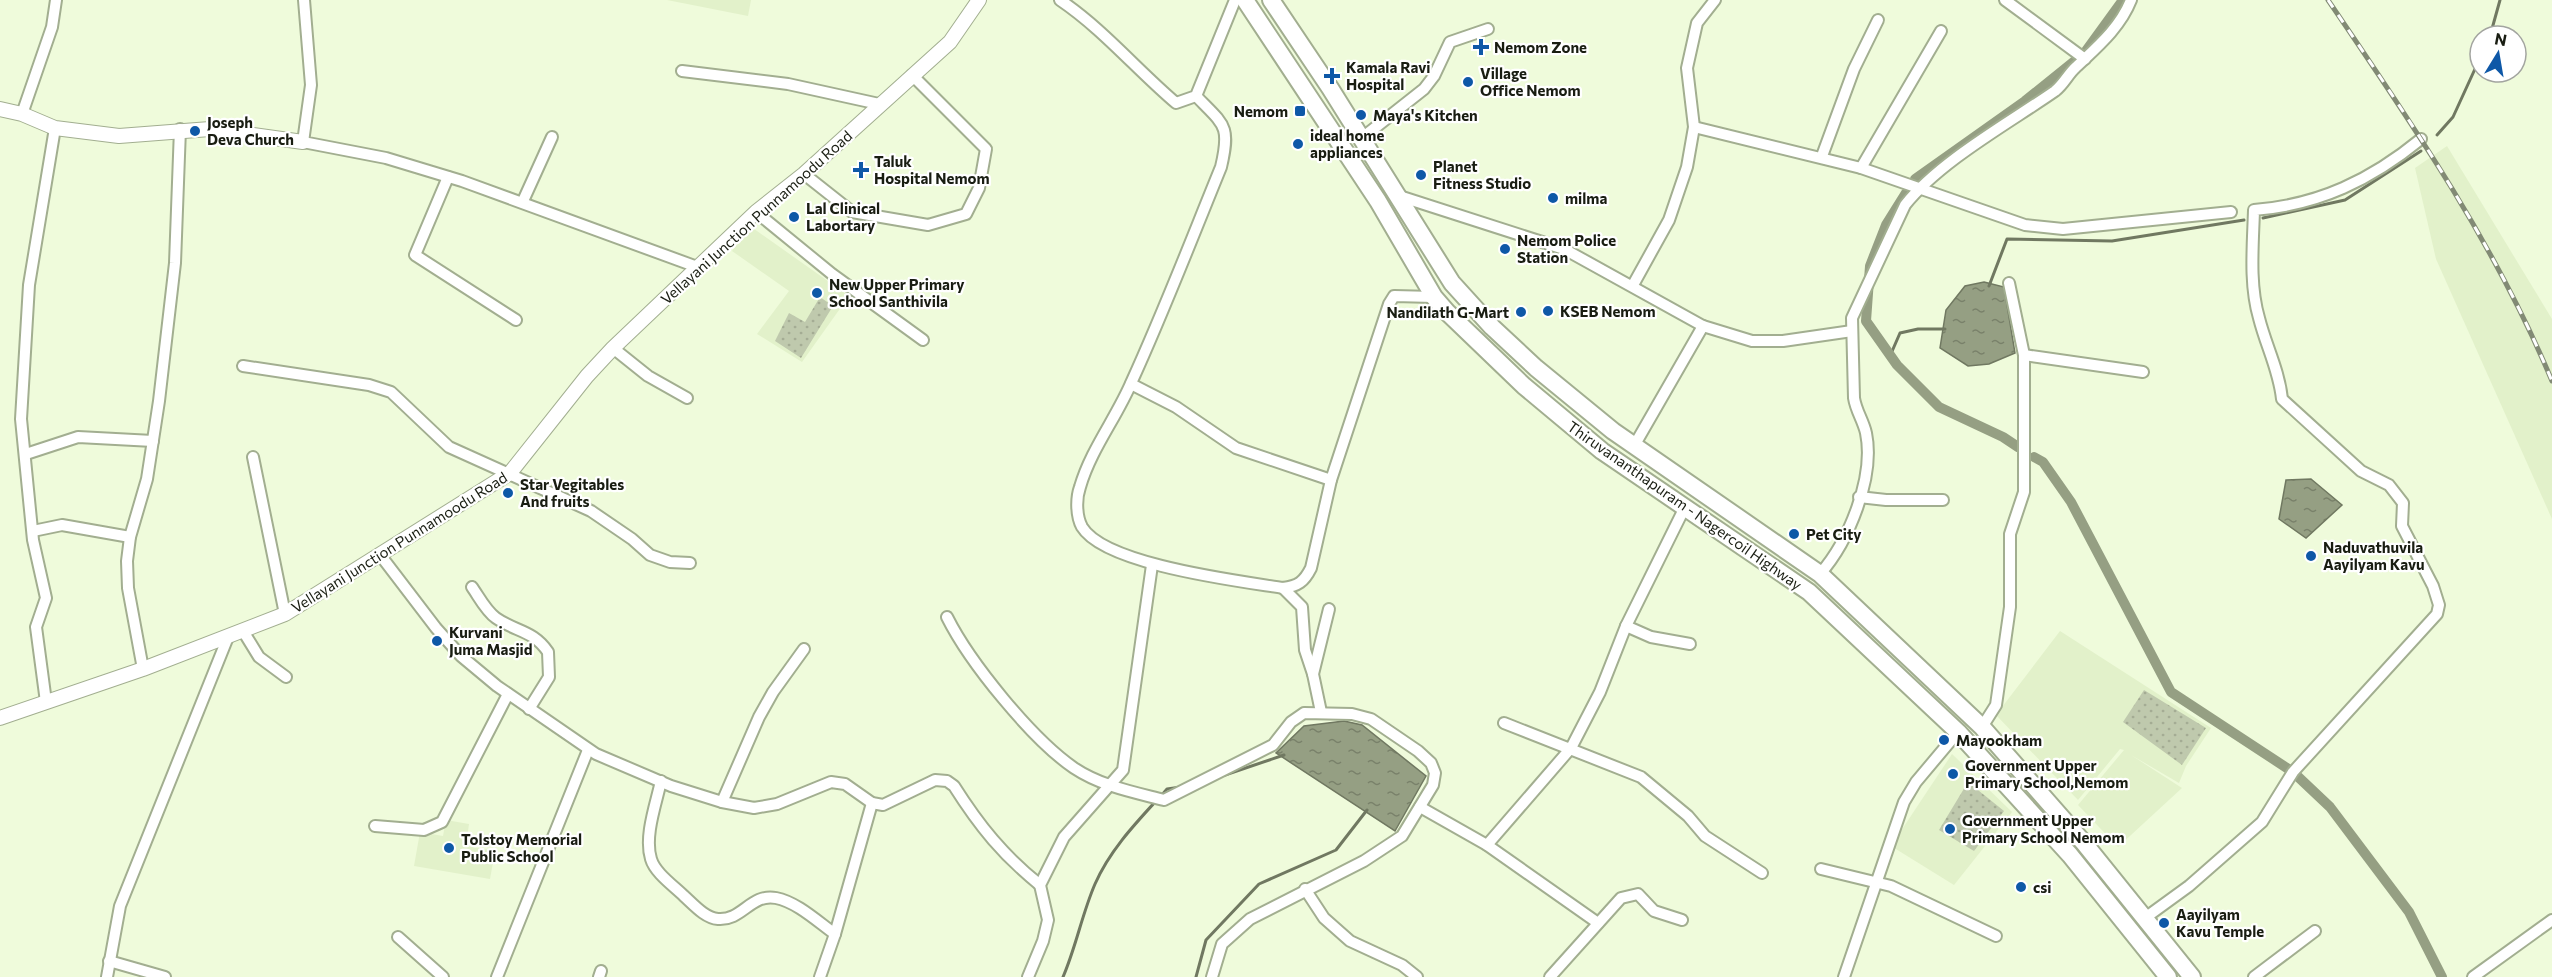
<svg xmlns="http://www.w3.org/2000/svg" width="2552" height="977" font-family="Commissioner,sans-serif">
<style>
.built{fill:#e2f1ca}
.grass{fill:url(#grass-dots)}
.water{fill:url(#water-ripples);stroke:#707861;stroke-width:1.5}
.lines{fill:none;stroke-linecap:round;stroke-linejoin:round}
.stream{stroke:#707861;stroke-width:3}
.canal{stroke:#959f83;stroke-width:10}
.minor-casing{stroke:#a2ae90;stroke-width:14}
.tertiary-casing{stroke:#a2ae90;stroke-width:16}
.primary-casing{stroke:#a2ae90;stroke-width:20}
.minor{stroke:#fff;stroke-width:10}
.tertiary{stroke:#fff;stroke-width:14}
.primary{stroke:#fff;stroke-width:16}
.rail-casing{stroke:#828a75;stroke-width:5}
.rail{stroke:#fff;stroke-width:3;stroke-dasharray:9;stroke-linecap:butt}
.poi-dot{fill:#0e58a7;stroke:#fff;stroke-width:2}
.labels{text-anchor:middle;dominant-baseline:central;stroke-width:4.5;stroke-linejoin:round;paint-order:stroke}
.poi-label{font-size:15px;font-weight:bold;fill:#191d12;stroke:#fff;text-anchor:start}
.street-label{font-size:15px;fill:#191d12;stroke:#fff}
</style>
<defs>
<pattern id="grass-dots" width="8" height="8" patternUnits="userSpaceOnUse" patternTransform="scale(1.5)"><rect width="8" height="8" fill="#bfc9ad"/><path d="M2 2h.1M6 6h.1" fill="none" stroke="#a4ac94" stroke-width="1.8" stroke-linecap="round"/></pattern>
<pattern id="water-ripples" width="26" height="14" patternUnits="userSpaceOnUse" patternTransform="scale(1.5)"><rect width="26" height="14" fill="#959f83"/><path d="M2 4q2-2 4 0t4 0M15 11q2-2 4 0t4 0" fill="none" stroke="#79816a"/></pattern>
</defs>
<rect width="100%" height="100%" fill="#effbdb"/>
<!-- built -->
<g class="built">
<path d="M667,0H751L748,16Z"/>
<path d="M2447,146L2552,319V519L2436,259L2415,168Z"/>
<path d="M750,226L849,296L802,362L757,334L789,291L732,251Z"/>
<path d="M2060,631L2211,728L2186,766L2179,783L2131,755L2182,788L2118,847L2078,805L2124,750L2120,749L2078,800L1996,715Z"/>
<path d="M1952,754L2012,812L1954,885L1891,846Z"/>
<path d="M446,820L469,824L466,846L495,851L490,879L414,866L420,832L443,836Z"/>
</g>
<!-- grass -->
<g class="grass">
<path d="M820,297L833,306L801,358L775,341L789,313L805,322Z"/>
<path d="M2144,690L2206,728L2182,765L2123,722Z"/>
<path d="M1968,782L2004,811L1974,851L1939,830Z"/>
</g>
<!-- water -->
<g class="water">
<path d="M1984,282L2004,287L2015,353L1989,364L1968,366L1940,348L1946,310L1965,286Z"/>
<path d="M2311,479L2342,505L2306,538L2279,519L2286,480Z"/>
<path d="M1344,721L1362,725L1426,776L1395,831L1276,753L1304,726Z"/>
</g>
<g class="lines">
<!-- stream -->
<g class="stream">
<path d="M2490,36L2500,0"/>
<path d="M2437,135L2453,117L2480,58"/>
<path d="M2263,218L2345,200L2421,151"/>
<path d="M1989,286L2007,239L2112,241L2244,220"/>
<path d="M1890,356L1900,333L1918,329H1945"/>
<path d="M1225,775L1284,755"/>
<path d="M1161,796L1167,789L1181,787"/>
<path d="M1063,977C1076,947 1082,914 1095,884C1109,852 1133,826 1156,801"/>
<path d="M1196,977L1206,940L1259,884L1336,850L1367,810"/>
</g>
<!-- canal -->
<g class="canal">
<path d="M2086,51L2123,0"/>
<path d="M1915,179L2025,101L2076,60"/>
<path d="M1906,193L1886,225L1870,266L1866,321L1897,365L1939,407L2003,437L2018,447"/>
<path d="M2034,457L2043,462L2071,502L2171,692L2293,772L2330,807L2409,912L2442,977"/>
</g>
<!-- minor casing -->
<g class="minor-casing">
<g id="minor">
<path d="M304,0L311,85L303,142L386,158L462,181L700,268"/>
<path d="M1060,0C1103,29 1137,70 1176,103L1196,96L1235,0"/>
<path d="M2005,0L2085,59"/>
<path d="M682,71L788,84L879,104"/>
<path d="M1196,96C1224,125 1231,125 1221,167C1192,238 1164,311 1132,381C1117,417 1091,449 1080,487C1076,498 1076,516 1082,527C1105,565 1240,581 1283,588C1298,586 1304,582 1311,568L1331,480L1389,304L1394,296L1434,297"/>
<path d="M22,114L52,27L56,0"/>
<path d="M1694,127L1861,168L2025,225L2063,229L2231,212"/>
<path d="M1362,138L1424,89L1434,76L1450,42L1488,29"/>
<path d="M1822,156L1854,69L1878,20"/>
<path d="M1861,168L1941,31"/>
<path d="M804,174L852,212L928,225L966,214L979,188L986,149L912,75"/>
<path d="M448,177L415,255L516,320"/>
<path d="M1396,195L1564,249L1703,326L1752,341H1783L1852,331"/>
<path d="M523,201L552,137"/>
<path d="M756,212L832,274L923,340"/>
<path d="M1633,285L1669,220L1687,167L1694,127L1687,68L1697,23L1715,0"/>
<path d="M613,348L648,376L687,398"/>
<path d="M2024,355L2143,372"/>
<path d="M243,366L369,385L391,392L449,447L591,511L632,539L650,555L670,562L690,563"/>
<path d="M1131,384L1176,407L1236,448L1331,480"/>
<path d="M1634,446L1703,326"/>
<path d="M26,454L78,437L153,441"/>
<path d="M253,457L285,614"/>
<path d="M1859,497L1886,500H1943"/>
<path d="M33,531L62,525L130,537"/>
<path d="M381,556L436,628L461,656L497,686L596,754L671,786L722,802L754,808L777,804L831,782L845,784L872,803L883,805L935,780L947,781L954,786C980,827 1003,855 1040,885"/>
<path d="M1820,574C1849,541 1875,477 1866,433C1863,420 1856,411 1854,398L1852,318L1905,205C1940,161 2009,123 2055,91C2064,84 2068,74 2076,67C2097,47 2120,28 2131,0"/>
<path d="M472,587C479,597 486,611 496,618C516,632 533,630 548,652L549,677L529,709"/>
<path d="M1283,588L1302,607L1305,650L1313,674"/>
<path d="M947,617C970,663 1032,739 1074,768C1101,786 1133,792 1164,800L1273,745L1291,722L1304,713L1352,714L1371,719L1418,751L1431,763L1435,773L1433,785L1402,836L1364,861L1250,919L1222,944L1212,977"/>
<path d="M1626,626L1651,637L1690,644"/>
<path d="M243,631L259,657L286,677"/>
<path d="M143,669L128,588L127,561L130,537L147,479L159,401L175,263L180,129"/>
<path d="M46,702L36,627L46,598L33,540L21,419L29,285L55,128"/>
<path d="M1321,712L1313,674L1329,609"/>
<path d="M1504,723L1641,777L1688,816L1705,836L1762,873"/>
<path d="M1982,727L1996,705L2010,607V534L2024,492V355L2009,283"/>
<path d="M661,781C656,804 644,836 651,859C655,873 674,886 684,896C694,905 705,918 718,919C742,921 751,893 776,898C797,902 818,922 835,934"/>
<path d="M722,802L759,717L773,692L804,649"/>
<path d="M1420,807L1487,845L1571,748L1600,692L1626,626L1685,507"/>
<path d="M375,826L424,830L442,822L508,694"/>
<path d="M1487,845L1598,923"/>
<path d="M1821,869L1891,886L1996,936"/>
<path d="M1305,889L1324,918L1350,941L1402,965L1417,977"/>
<path d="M2145,918L2189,886L2262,822L2293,772L2437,614L2439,605L2433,586L2402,526L2403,503L2389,485L2361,471L2282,399C2279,370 2266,346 2259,318C2249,284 2253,245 2254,210C2319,205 2371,180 2421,139"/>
<path d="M398,937L443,977"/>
<path d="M109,961L165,977"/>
<path d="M107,977L120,906L228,637"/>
<path d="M497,977L588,750"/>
<path d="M599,977L601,971"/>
<path d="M820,977L835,934L872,803"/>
<path d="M1028,977L1043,941L1048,920L1040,885L1064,837L1123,770L1152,565"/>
<path d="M1550,977L1621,898L1638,894L1654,911L1682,920"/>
<path d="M1844,977L1904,802L1916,782L1958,732"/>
<path d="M2254,977L2315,931"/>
<path d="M2473,977L2552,920"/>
</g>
</g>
<!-- tertiary casing -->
<g class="tertiary-casing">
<g id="tertiary">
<path d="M0,109L22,114L55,128L119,136L210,129L303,142"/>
<path d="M0,718L143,669L285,614L510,473L587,376L613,348L756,212L804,174L950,42L979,0"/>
</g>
</g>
<!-- primary casing -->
<g class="primary-casing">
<g id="primary">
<path d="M1245,0L1378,201L1434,297L1447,312L1524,386L1602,451L1809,592L1958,732L2070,855L2168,977"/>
<path d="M1271,0L1330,88L1452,283L1492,327L1536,368L1613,431L1820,574L1982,727L2084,843L2192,977"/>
</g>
</g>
<!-- minor -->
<use href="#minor" class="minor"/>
<!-- tertiary -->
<use href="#tertiary" class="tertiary"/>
<!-- primary -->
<use href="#primary" class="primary"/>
<!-- rail casing -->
<g class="rail-casing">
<path id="rail" d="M2328,0C2411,122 2495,244 2552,381"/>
</g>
<!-- rail -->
<use href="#rail" class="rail"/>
</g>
<!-- markers -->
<g class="poi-dot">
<path d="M1478 38h6v6h6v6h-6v6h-6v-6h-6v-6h6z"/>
<path d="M1329 67h6v6h6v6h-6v6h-6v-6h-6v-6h6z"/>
<circle cx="1468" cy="82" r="6"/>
<rect x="1294" y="105" width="12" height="12" rx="3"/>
<circle cx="1361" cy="115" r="6"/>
<circle cx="195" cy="131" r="6"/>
<circle cx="1298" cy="144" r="6"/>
<path d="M858 161h6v6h6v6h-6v6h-6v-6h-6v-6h6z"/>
<circle cx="1421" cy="175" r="6"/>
<circle cx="1553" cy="198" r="6"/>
<circle cx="794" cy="217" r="6"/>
<circle cx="1505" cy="249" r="6"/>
<circle cx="817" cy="293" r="6"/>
<circle cx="1548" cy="311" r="6"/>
<circle cx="1521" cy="312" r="6"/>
<circle cx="508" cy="493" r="6"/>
<circle cx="1794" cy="534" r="6"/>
<circle cx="2311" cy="556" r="6"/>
<circle cx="437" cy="641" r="6"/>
<circle cx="1944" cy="740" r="6"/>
<circle cx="1953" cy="774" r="6"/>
<circle cx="1950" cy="829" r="6"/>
<circle cx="449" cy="848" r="6"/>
<circle cx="2021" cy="887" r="6"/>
<circle cx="2164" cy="923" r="6"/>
</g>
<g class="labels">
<!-- poi labels -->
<g class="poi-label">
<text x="1494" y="47">Nemom Zone</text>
<text x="1346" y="67">Kamala Ravi<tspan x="1346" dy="17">Hospital</tspan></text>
<text x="1480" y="73">Village<tspan x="1480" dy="17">Office Nemom</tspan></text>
<text x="1288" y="111" text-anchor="end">Nemom</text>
<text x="1373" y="115">Maya's Kitchen</text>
<text x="207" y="122">Joseph<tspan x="207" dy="17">Deva Church</tspan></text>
<text x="1310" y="135">ideal home<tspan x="1310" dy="17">appliances</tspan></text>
<text x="874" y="161">Taluk<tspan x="874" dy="17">Hospital Nemom</tspan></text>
<text x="1433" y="166">Planet<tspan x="1433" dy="17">Fitness Studio</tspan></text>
<text x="1565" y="198">milma</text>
<text x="806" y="208">Lal Clinical<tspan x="806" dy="17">Labortary</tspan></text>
<text x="1517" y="240">Nemom Police<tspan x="1517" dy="17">Station</tspan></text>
<text x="829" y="284">New Upper Primary<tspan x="829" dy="17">School Santhivila</tspan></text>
<text x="1560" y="311">KSEB Nemom</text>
<text x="1509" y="312" text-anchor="end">Nandilath G-Mart</text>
<text x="520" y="484">Star Vegitables<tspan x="520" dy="17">And fruits</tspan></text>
<text x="1806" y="534">Pet City</text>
<text x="2323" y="547">Naduvathuvila<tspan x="2323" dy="17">Aayilyam Kavu</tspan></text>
<text x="449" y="632">Kurvani<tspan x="449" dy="17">Juma Masjid</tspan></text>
<text x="1956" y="740">Mayookham</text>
<text x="1965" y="765">Government Upper<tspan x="1965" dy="17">Primary School,Nemom</tspan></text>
<text x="1962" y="820">Government Upper<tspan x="1962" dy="17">Primary School Nemom</tspan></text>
<text x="461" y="839">Tolstoy Memorial<tspan x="461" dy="17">Public School</tspan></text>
<text x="2033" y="887">csi</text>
<text x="2176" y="914">Aayilyam<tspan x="2176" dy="17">Kavu Temple</tspan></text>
</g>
<!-- street labels -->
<g class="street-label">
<text transform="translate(756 217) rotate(-42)">Vellayani Junction Punnamoodu Road</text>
<text transform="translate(1685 505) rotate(35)">Thiruvananthapuram - Nagercoil Highway</text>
<text transform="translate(399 542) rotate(-32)">Vellayani Junction Punnamoodu Road</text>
</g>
</g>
<!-- north arrow -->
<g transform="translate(2498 54) rotate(11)"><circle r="28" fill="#ffffff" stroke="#a3a5a0" stroke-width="1.5"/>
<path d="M0-4.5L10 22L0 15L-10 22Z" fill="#0e58a7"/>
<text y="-9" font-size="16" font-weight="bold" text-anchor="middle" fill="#191d12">N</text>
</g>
</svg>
